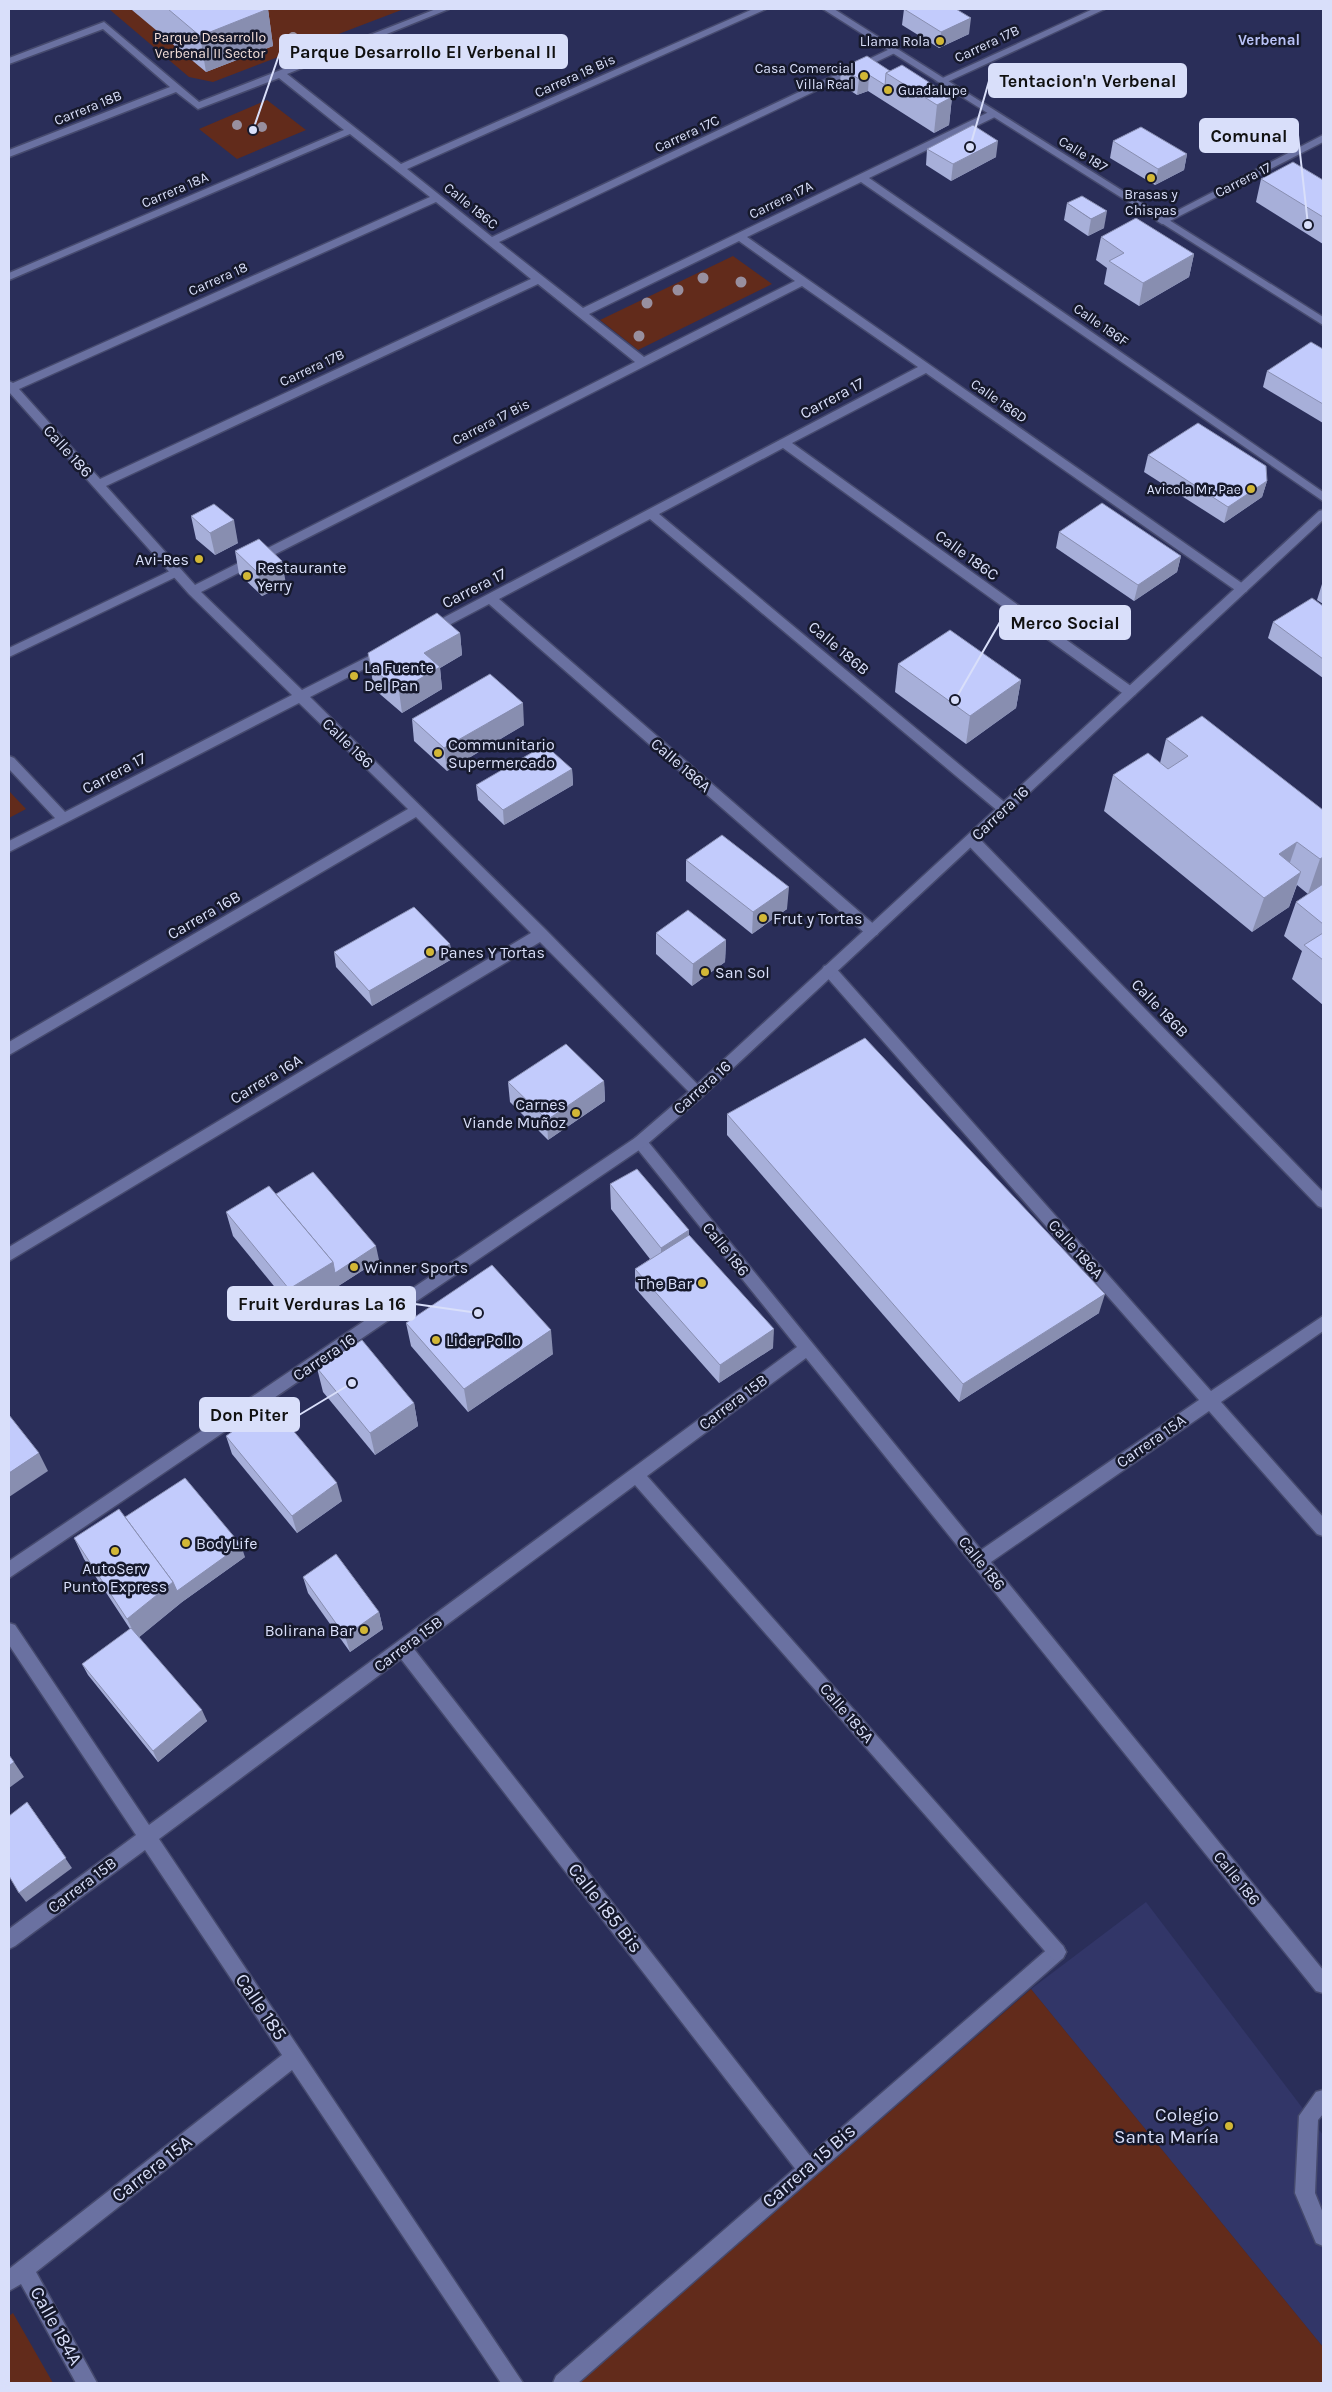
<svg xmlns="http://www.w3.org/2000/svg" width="1332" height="2392" font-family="Karla,sans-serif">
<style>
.built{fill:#323668}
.green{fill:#622b1b}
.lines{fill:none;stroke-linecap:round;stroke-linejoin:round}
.service-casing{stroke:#464a6e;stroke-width:3}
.pedestrian-casing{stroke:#464a6e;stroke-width:3}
.minor-casing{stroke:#464a6e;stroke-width:3}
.tertiary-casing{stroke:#464a6e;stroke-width:3}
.service{fill:#6a71a1;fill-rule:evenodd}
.pedestrian{fill:#6a71a1;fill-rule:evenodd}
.minor{fill:#6a71a1;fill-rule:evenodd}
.tertiary{fill:#6a71a1;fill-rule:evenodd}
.tree{fill:#988f9f}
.wall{fill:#a7afd9}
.shaded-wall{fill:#888eb0}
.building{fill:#c2cbfc;stroke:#888eb0}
.poi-dot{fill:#d2b736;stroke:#16192c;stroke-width:2}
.labels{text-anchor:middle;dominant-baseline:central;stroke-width:5;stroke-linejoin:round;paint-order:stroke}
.far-park-label{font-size:14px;fill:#f2ded9;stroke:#16192c}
.far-poi-label{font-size:14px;fill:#d9dffa;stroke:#16192c;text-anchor:end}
.far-street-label{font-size:14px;fill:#d9dffa;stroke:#16192c}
.far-neighbourhood-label{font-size:15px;font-weight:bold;fill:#b9c2f7;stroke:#16192c}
.street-label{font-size:16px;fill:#d9dffa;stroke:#16192c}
.poi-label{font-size:16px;fill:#d9dffa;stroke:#16192c;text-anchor:start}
.near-street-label{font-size:19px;fill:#d9dffa;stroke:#16192c}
.near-poi-label{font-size:19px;fill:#d9dffa;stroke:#16192c;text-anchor:end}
.leader{fill:none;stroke:#d9dffa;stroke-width:2}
.callout-dot{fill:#d9dffa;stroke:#16192c;stroke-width:2}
.callout{fill:#d9dffa;stroke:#d9dffa;stroke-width:2}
.callout-label{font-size:18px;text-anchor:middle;font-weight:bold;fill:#111}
</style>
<rect width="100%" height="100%" fill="#2a2e59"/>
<!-- built -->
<path class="built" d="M1146,1902L1323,2135V2347L1031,1989Z"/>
<!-- green -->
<g class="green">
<path d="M109,9H404L213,82L189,77Z"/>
<path d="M267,100L306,130L237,159L199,129Z"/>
<path d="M733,256L772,284L638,350L600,320Z"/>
<path d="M9,791L26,809L9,818Z"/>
<path d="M1031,1989L1323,2347V2383H578Z"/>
<path d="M13,2313L53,2383H9V2316Z"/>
</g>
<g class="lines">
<!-- service casing -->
<g class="service-casing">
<g id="service">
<path d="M176,568L180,569L182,572L180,575L9,657V648Z"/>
<path d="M1323,2090V2114L1318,2120L1315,2193L1323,2213V2246L1316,2243L1295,2193L1299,2116L1316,2092Z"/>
</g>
</g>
<!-- pedestrian casing -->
<g class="pedestrian-casing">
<path id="pedestrian" d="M1057,1943L1063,1946L1066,1952L1063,1958L578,2383H553L556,2376L1051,1946Z"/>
</g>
<!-- minor casing -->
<g class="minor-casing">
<g id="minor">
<path d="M436,9H449L287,74L401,164L753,9H766L407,169L492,237L890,49L899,51L499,242L583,308L989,112H997V116L869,178L1323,492V501L861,182L747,237L1246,586L1248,589L1246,592H1238L926,373L792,443L1135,689L1136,692L1135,695H1125L783,448L659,514L1009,806L1011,809L1009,812H999L650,519L499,599L877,927L879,931L877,935H867L489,604L434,633H426L424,630L426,627L918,367L802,286L201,592L302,690L383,649H391L393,652L391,655L310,697L546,930L705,1092L703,1096H693L540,942L9,1261V1247L531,933L416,817L9,1055V1042L408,809L299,703L9,852V841L55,818L9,769V756L14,758L65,812L292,695L189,594L9,392V381L13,383L430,197L350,134L9,280V273L344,130L279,78L198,109L176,92L9,157V150L170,87L103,29L9,64V58L104,22L199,102ZM436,202L531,279L100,479L19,389ZM739,241L795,281L644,357L589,314ZM538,284L635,362L195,585L106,486Z"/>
<path d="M1093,9H1105L945,83L936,81Z"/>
<path d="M1323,135V142L1166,223L1162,224L1157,221Z"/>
<path d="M971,834L976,835L1323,1192V1208L1318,1206L966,843L964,839Z"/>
<path d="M829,965L834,966L1211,1391L1323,1316V1331L1221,1402L1323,1517V1536L1317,1534L1209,1411L991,1562L1323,1970V1993L1316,1991L806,1358L647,1476L1063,1946L1066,1952L1063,1958L1057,1961L1051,1958L635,1485L414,1649L814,2161L817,2168L814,2175L807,2178L800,2175L401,1659L159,1839L523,2383H501L292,2070L36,2272L97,2383H76L21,2284L9,2291V2269L282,2055L145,1850L15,1946L9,1949V1929L136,1835L9,1645V1623L15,1625L149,1825L797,1347L635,1146L633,1142L635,1138L640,1136L645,1138L981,1550L1199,1400L824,974L822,970L824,966Z"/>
</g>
</g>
<!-- tertiary casing -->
<g class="tertiary-casing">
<g id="tertiary">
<path d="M823,9H834L1323,317V325Z"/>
<path d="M1323,510V520L703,1096L645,1146L9,1578V1561L635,1138L693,1088L1319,511Z"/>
</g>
</g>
<!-- service -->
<use href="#service" class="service"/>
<!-- pedestrian -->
<use href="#pedestrian" class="pedestrian"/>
<!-- minor -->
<use href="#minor" class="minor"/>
<!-- tertiary -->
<use href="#tertiary" class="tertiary"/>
</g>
<!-- trees -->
<g class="tree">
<circle cx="293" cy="37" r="5"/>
<circle cx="237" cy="125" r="5"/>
<circle cx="262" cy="127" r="5"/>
<circle cx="703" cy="278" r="5.5"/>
<circle cx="741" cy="282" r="5.5"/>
<circle cx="678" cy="290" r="5.5"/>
<circle cx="647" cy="303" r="5.5"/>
<circle cx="639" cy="336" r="5.5"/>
</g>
<!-- wall -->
<g class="wall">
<path d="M132,9H268L273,46L206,72L132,10Z"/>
<path d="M904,9L969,34L939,48L902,25Z"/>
<path d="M841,68L890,71L952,97L949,125L934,133L868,91L857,95L840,84Z"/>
<path d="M1113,141L1187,154L1184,170L1155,185L1110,158Z"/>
<path d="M927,149L996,157L951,181L926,165Z"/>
<path d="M1261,179L1323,180V244L1256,202Z"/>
<path d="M1067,203L1104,228L1088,236L1064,220Z"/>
<path d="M1101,237L1194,254L1189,277L1139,306L1104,284L1107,268L1096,260Z"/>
<path d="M1323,349V423L1263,387L1267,371Z"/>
<path d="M1148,455L1267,481L1262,497L1224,523L1144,472Z"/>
<path d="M191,516L238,543L215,555L196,539Z"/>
<path d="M1059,532L1181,556L1177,572L1134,601L1056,548Z"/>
<path d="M235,551L286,584L262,596L239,574Z"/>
<path d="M1323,583V604L1317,600L1322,584Z"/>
<path d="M1323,606V678L1268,638L1273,622Z"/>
<path d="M460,633L462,655L440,668L442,689L402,713L374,689L368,653Z"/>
<path d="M898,664L1021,680L1016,708L966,744L895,692Z"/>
<path d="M412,719L524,725L447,771L414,741Z"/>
<path d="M1166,739L1323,810V884L1308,894L1297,885L1289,907L1252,932L1104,811L1113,775L1160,763Z"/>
<path d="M572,769L573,785L504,825L478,800L476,785Z"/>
<path d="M686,860L787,909L752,934L686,881Z"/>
<path d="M1323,884V1005L1292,979L1302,951L1284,936L1296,902Z"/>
<path d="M656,933L726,940L725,962L692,986L656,954Z"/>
<path d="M450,944L452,959L372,1006L336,967L334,952Z"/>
<path d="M604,1081L605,1101L548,1140L510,1102L508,1082Z"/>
<path d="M727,1114L1099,1313L959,1402L727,1135Z"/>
<path d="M610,1184L689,1230V1235L773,1348L719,1383L635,1288V1269L650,1259L611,1209Z"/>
<path d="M276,1194L379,1260L296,1313L233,1236L226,1212Z"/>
<path d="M406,1323L553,1354L468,1412L411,1346Z"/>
<path d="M317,1368L414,1403L418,1426L375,1455L323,1392Z"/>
<path d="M226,1436L342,1501L297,1533L232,1454Z"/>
<path d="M125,1517L245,1557L182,1602L139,1637L207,1721L158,1762L88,1675L82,1664L130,1629L84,1559L74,1538Z"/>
<path d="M303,1577L379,1612L383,1629L350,1652L308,1593Z"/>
</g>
<!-- shaded-wall -->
<g class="shaded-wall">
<path d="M268,9L273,46L206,72L200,36Z"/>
<path d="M971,18L969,34L939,48L941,32Z"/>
<path d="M869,75L868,91L857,95L859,79Z"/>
<path d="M952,97L949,125L934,133L937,105Z"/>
<path d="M998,141L996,157L951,181L953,164Z"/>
<path d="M1187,154L1184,170L1155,185L1158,169Z"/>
<path d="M1107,211L1104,228L1088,236L1091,219Z"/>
<path d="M1194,254L1189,277L1139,306L1143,283Z"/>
<path d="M1267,481L1262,497L1224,523L1228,507Z"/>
<path d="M234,520L238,543L215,555L210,533Z"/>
<path d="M1181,556L1177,572L1134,601L1138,585Z"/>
<path d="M282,561L286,584L262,596L258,573Z"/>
<path d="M460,633L462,655L440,668L442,689L402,713L399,691L424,653Z"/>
<path d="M1021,680L1016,708L966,744L970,716Z"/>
<path d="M523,703L524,725L447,771L444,748Z"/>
<path d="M572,769L573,785L504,825L503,810Z"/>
<path d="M1297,842L1285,877L1279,854Z"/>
<path d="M1323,857V884L1308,894L1320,859Z"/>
<path d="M1301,872L1289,907L1252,932L1264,898Z"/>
<path d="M789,887L787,909L752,934L753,912Z"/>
<path d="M726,940L725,962L692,986L693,964Z"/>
<path d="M450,944L452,959L372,1006L369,991Z"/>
<path d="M604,1081L605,1101L548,1140L547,1120Z"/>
<path d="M689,1230L688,1255L661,1272V1248Z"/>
<path d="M376,1246L379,1260L296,1313L289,1289L333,1262Z"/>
<path d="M1105,1294L1099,1313L959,1402L963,1384Z"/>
<path d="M774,1329L773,1348L719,1383L720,1365Z"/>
<path d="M551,1330L553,1354L468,1412L464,1389Z"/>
<path d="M414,1403L418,1426L375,1455L370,1433Z"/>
<path d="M39,1453L48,1471L9,1497V1473Z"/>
<path d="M337,1483L342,1501L297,1533L292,1516Z"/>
<path d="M241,1545L245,1557L182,1602L137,1639L127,1619L173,1582Z"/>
<path d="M379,1612L383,1629L350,1652L345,1636Z"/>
<path d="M202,1710L207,1721L158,1762L153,1751Z"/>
<path d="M14,1762L24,1777L9,1788V1766Z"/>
<path d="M27,1802L72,1868L26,1902L19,1893Z"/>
</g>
<!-- building -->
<g class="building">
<path d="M168,9H268L200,36Z"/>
<path d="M904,9H956L971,18L941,32Z"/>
<path d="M867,56L890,71L886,73L885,85L869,75L859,79L841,68Z"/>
<path d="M902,65L952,97L937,105L886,73Z"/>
<path d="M973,125L998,141L953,164L927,149Z"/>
<path d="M1141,127L1187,154L1158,169L1113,141Z"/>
<path d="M1293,162L1323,180V217L1261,179Z"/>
<path d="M1082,196L1107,211L1091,219L1067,203Z"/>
<path d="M1136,218L1194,254L1143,283L1109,261L1124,253L1101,237Z"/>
<path d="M1311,342L1323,349V404L1267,371Z"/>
<path d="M1198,423L1266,466L1267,481L1228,507L1148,455Z"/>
<path d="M1102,503L1181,556L1138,585L1059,532Z"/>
<path d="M214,504L234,520L210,533L191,516Z"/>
<path d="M259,539L282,561L258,573L235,551Z"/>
<path d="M1312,598L1323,606V659L1273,622Z"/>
<path d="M437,613L460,633L424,653L440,667L399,691L371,667L368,653Z"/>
<path d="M950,630L1021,680L970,716L898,664Z"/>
<path d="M490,674L523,703L444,748L412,719Z"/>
<path d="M1202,716L1323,810V857L1320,859L1297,842L1279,854L1301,872L1264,898L1113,775L1148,753L1168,769L1188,756L1166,739Z"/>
<path d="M545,745L572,769L503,810L476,785Z"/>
<path d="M722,835L789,887L753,912L686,860Z"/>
<path d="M1323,884V924L1296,902Z"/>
<path d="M414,907L450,944L369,991L334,952Z"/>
<path d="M688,910L726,940L693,964L656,933Z"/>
<path d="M1323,933V960L1304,945Z"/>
<path d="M865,1038L1105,1294L963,1384L727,1114Z"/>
<path d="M566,1044L604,1081L547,1120L508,1082Z"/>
<path d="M637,1169L689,1230L661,1248L610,1184Z"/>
<path d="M313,1172L376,1246L335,1273L333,1262L276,1194Z"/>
<path d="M269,1186L333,1262L289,1289L226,1212Z"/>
<path d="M689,1235L774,1329L720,1365L635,1269Z"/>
<path d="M492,1265L551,1330L464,1389L406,1323Z"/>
<path d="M362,1340L414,1403L370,1433L317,1368Z"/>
<path d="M271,1404L337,1483L292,1516L226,1436Z"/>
<path d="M9,1415L39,1453L9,1473Z"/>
<path d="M185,1478L241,1545L177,1591L173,1582L125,1517Z"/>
<path d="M119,1509L173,1582L127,1619L74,1538Z"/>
<path d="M336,1554L379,1612L345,1636L303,1577Z"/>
<path d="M131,1628L202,1710L153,1751L82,1664Z"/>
<path d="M9,1755L14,1762L9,1766Z"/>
<path d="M27,1802L66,1858L19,1893L9,1876V1816Z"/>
</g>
<!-- markers -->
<g class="poi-dot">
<circle cx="940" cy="41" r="5"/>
<circle cx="864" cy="76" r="5"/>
<circle cx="888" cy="90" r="5"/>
<circle cx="1151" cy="178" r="5"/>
<circle cx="1251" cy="489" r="5"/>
<circle cx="199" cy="559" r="5"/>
<circle cx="247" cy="576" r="5"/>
<circle cx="354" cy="676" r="5"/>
<circle cx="438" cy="753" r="5"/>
<circle cx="763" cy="918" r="5"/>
<circle cx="430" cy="952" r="5"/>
<circle cx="705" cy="972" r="5"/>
<circle cx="576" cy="1113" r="5"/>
<circle cx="354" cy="1267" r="5"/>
<circle cx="702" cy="1283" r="5"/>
<circle cx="436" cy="1340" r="5"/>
<circle cx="186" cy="1543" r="5"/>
<circle cx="115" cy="1551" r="5"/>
<circle cx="364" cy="1630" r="5"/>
<circle cx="1229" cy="2126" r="5"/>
</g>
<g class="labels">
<!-- far-park labels -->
<g class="far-park-label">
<text x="210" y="37">Parque Desarrollo<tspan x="210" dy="16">Verbenal II Sector</tspan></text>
</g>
<!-- far-poi labels -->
<g class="far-poi-label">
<text x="930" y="41">Llama Rola</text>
<text x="854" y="68">Casa Comercial<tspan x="854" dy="16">Villa Real</tspan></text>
<text x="898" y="90" text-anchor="start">Guadalupe</text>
<text x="1151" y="194" text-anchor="middle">Brasas y<tspan x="1151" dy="16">Chispas</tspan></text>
<text x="1241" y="489">Avicola Mr. Pae</text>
</g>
<!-- far-street labels -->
<g class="far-street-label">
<text transform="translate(987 44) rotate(-25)">Carrera 17B</text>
<text transform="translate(575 76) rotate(-24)">Carrera 18 Bis</text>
<text transform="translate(88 108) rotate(-22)">Carrera 18B</text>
<text transform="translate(687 134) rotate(-25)">Carrera 17C</text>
<text transform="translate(1083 154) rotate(32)">Calle 187</text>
<text transform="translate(1243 180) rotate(-27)">Carrera 17</text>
<text transform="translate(175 190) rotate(-23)">Carrera 18A</text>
<text transform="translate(781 200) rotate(-26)">Carrera 17A</text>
<text transform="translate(471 206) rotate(39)">Calle 186C</text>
<text transform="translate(218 279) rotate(-24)">Carrera 18</text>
<text transform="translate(1101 325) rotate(35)">Calle 186F</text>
<text transform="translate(312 368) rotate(-25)">Carrera 17B</text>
<text transform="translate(999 401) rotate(35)">Calle 186D</text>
<text transform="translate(491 422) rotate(-27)">Carrera 17 Bis</text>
</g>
<!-- far-neighbourhood labels -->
<g class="far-neighbourhood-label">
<text x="1269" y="40">Verbenal</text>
</g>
<!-- street labels -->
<g class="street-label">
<text transform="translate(832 398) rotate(-28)">Carrera 17</text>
<text transform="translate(68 451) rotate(48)">Calle 186</text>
<text transform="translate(967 555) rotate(36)">Calle 186C</text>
<text transform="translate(474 588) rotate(-27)">Carrera 17</text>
<text transform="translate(839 648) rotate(40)">Calle 186B</text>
<text transform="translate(348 743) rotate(44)">Calle 186</text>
<text transform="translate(681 765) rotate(41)">Calle 186A</text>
<text transform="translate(114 773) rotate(-28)">Carrera 17</text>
<text transform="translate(1000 813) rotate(-43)">Carrera 16</text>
<text transform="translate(204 915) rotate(-30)">Carrera 16B</text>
<text transform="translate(1160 1008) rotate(46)">Calle 186B</text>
<text transform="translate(266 1079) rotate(-31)">Carrera 16A</text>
<text transform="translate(702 1087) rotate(-42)">Carrera 16</text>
<text transform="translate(726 1249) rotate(51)">Calle 186</text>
<text transform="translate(1076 1249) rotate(48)">Calle 186A</text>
<text transform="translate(324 1357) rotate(-34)">Carrera 16</text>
<text transform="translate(733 1402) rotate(-37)">Carrera 15B</text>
<text transform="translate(1151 1441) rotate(-35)">Carrera 15A</text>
<text transform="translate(982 1563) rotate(51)">Calle 186</text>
<text transform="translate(408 1644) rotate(-37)">Carrera 15B</text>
<text transform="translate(847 1713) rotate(49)">Calle 185A</text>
<text transform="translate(1237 1878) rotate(51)">Calle 186</text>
<text transform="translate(82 1885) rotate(-37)">Carrera 15B</text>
</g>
<!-- poi labels -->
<g class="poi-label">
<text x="189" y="559" text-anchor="end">Avi-Res</text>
<text x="257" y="567">Restaurante<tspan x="257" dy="18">Yerry</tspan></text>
<text x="364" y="667">La Fuente<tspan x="364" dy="18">Del Pan</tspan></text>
<text x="448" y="744">Communitario<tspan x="448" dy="18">Supermercado</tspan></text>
<text x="773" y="918">Frut y Tortas</text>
<text x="440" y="952">Panes Y Tortas</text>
<text x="715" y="972">San Sol</text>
<text x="566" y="1104" text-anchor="end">Carnes<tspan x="566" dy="18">Viande Muñoz</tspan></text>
<text x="364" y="1267">Winner Sports</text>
<text x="692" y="1283" text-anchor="end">The Bar</text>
<text x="446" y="1340">Lider Pollo</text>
<text x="196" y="1543">BodyLife</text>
<text x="115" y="1568" text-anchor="middle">AutoServ<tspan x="115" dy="18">Punto Express</tspan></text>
<text x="354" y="1630" text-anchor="end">Bolirana Bar</text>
</g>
<!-- near-street labels -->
<g class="near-street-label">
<text transform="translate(605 1908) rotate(52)">Calle 185 Bis</text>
<text transform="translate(261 2007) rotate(56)">Calle 185</text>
<text transform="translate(809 2166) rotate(-41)">Carrera 15 Bis</text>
<text transform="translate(152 2169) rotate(-38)">Carrera 15A</text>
<text transform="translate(56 2326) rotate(61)">Calle 184A</text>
</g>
<!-- near-poi labels -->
<g class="near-poi-label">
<text x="1219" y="2115">Colegio<tspan x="1219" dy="22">Santa María</tspan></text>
</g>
</g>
<!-- callouts -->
<path class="leader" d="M253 130L280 52M970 147L989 81M1308 225L1298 135M955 700L1000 622M478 1313L415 1304M352 1383L299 1415"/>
<g class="callout-dot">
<circle cx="253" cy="130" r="5"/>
<circle cx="970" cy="147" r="5"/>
<circle cx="1308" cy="225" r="5"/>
<circle cx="955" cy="700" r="5"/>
<circle cx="478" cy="1313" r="5"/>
<circle cx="352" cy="1383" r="5"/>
</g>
<g class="callout">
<rect x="280" y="35" width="287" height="33" rx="5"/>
<rect x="989" y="64" width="197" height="33" rx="5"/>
<rect x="1200" y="119" width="98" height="33" rx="5"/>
<rect x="1000" y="606" width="130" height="33" rx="5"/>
<rect x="228" y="1287" width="187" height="33" rx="5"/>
<rect x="200" y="1398" width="99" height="33" rx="5"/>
</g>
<g class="callout-label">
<text x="423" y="58">Parque Desarrollo El Verbenal II</text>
<text x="1088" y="87">Tentacion'n Verbenal</text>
<text x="1249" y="142">Comunal</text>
<text x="1065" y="629">Merco Social</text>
<text x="322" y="1310">Fruit Verduras La 16</text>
<text x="249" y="1421">Don Piter</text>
</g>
<!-- border -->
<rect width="1332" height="2392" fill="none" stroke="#d9dffa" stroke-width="20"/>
</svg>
